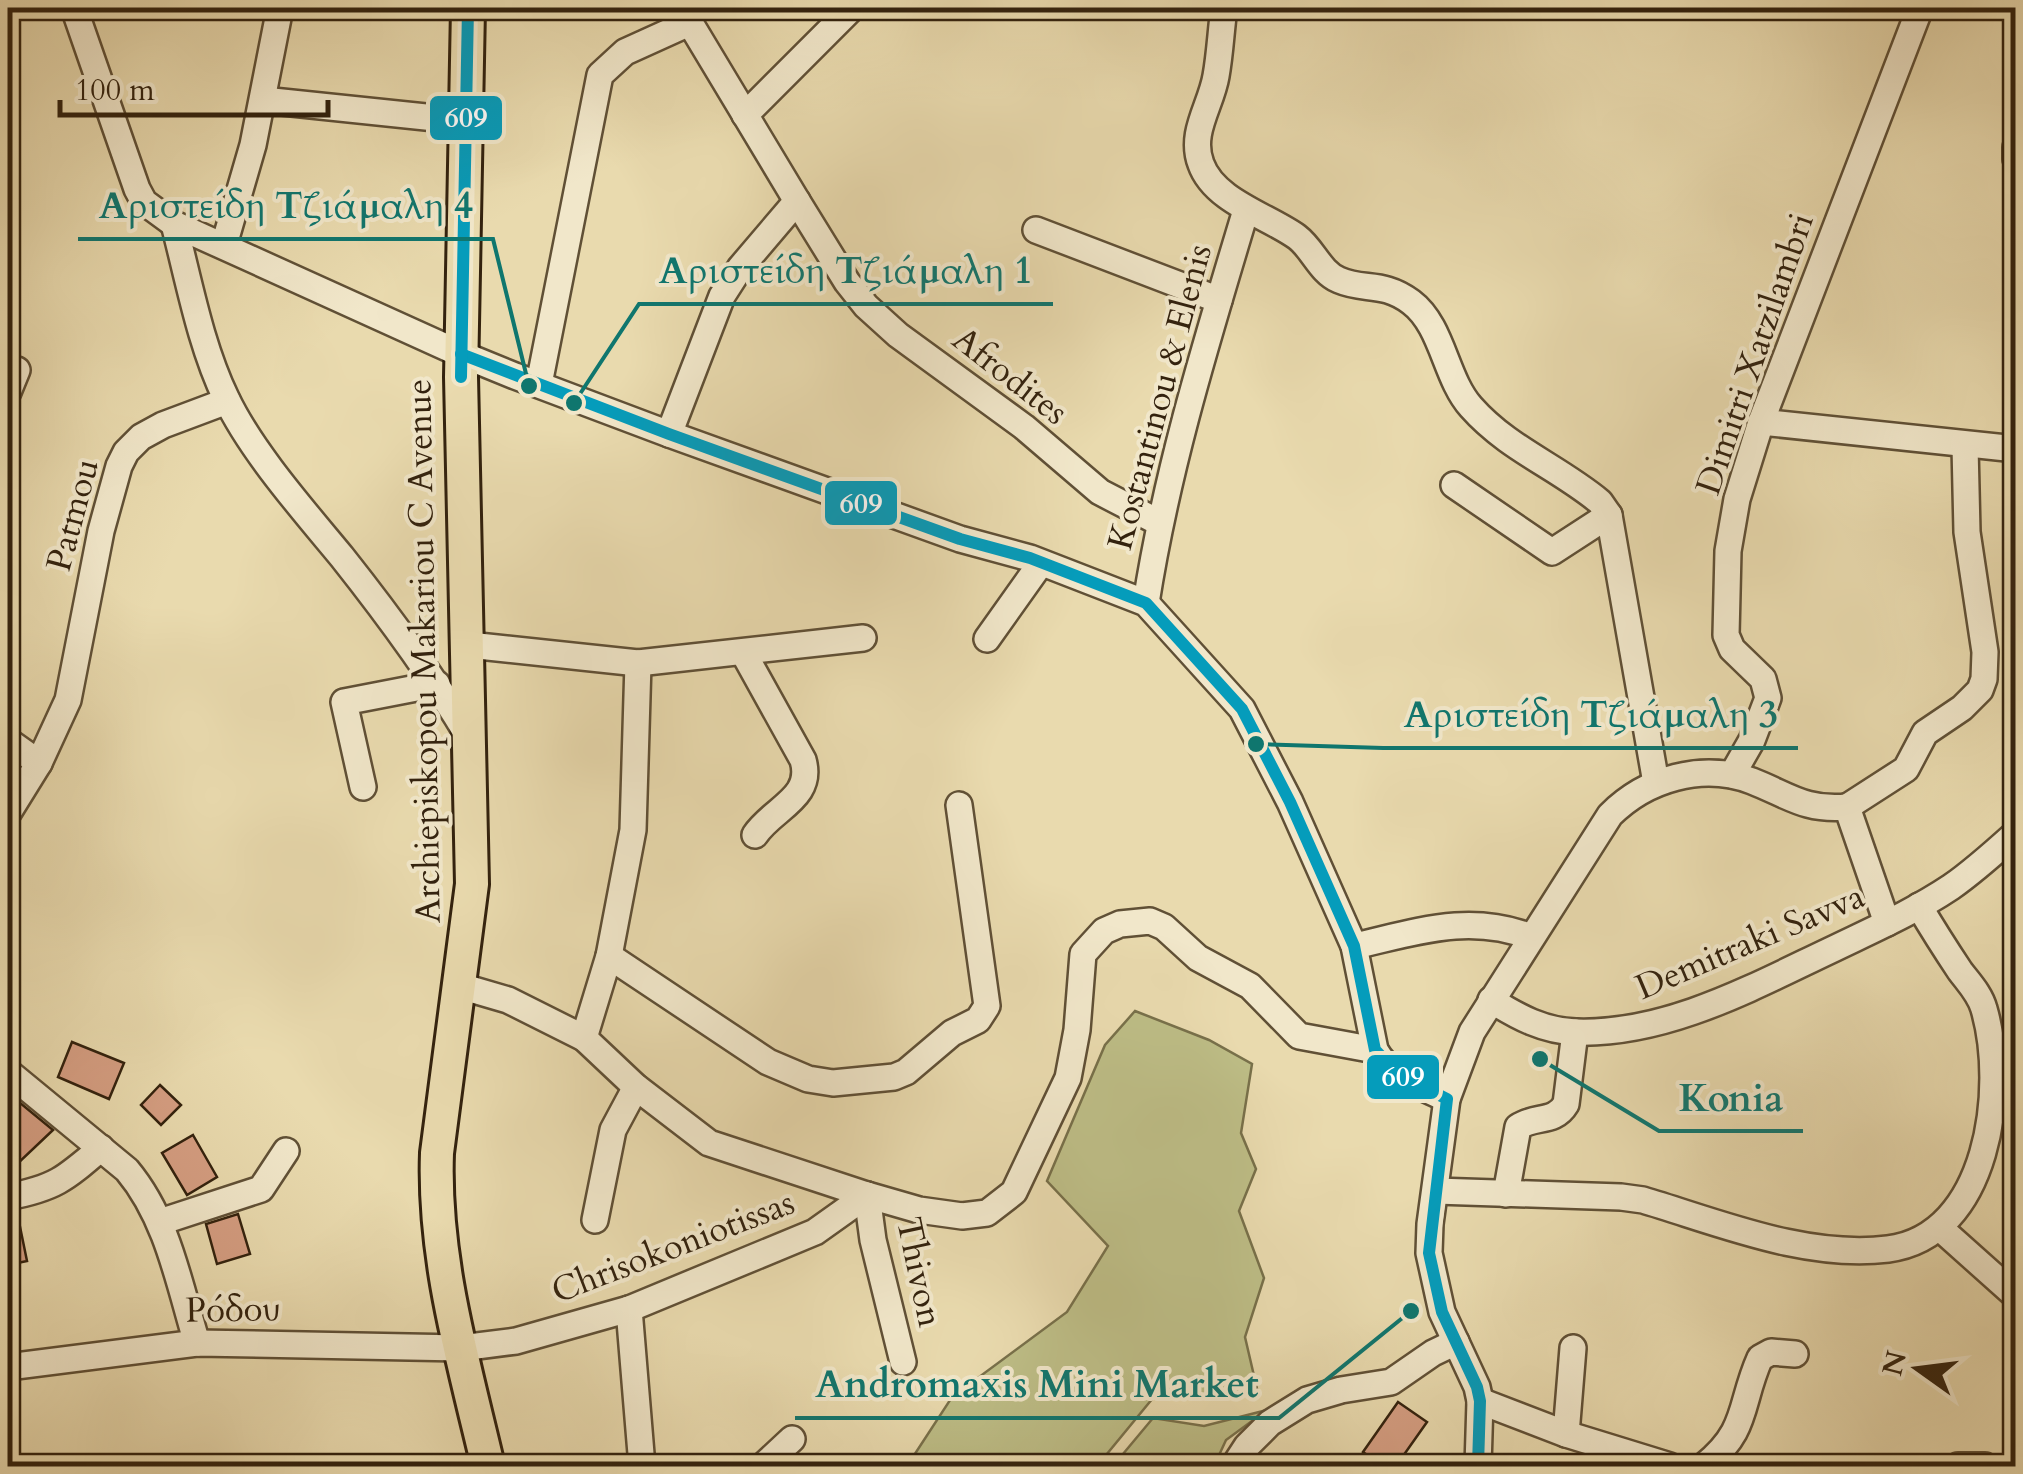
<svg xmlns="http://www.w3.org/2000/svg" width="2023" height="1474" font-family="Cardo,serif">
<style>
.green{fill:#bdbd86;stroke:#78704a;stroke-width:2.5}
.building{fill:#d59e82;stroke:#33220e;stroke-width:2.5}
.lines{fill:none;stroke-linecap:round;stroke-linejoin:round}
.minor-casing{stroke:#605036;stroke-width:30}
.major-casing{stroke:#33220e;stroke-width:38}
.minor{stroke:#f1e7ca;stroke-width:25}
.major{stroke:#e9daae;stroke-width:32}
.bus-1-casing{stroke:#f1e7ca;stroke-width:20}
.bus-1{stroke:#059cbb;stroke-width:12}
.labels{text-anchor:middle;dominant-baseline:central;stroke-width:8;stroke-linejoin:round;paint-order:stroke}
.street-label{font-size:35px;fill:#33220e;stroke:#f1e7ca}
.leader{fill:none;stroke:#0f766e;stroke-width:4}
.callout-dot{fill:#0f766e;stroke:#f1e7ca;stroke-width:4}
.callout-label{font-size:38px;text-anchor:middle;font-weight:bold;fill:#0f766e;stroke:#f1e7ca;stroke-width:8;stroke-linejoin:round;paint-order:stroke}
.line-badge{stroke:#f1e7ca;stroke-width:4}
.badge-label{font-size:28px;text-anchor:middle;font-weight:bold;fill:#fff}
</style>
<rect width="100%" height="100%" fill="#e9daae"/>
<filter id="stains"><feTurbulence type="fractalNoise" baseFrequency=".002" numOctaves="4"/><feColorMatrix values="0 0 0 0 .2 0 0 0 0 .09 0 0 0 0 .02 0 0 0 .5 -.17"/></filter>
<radialGradient id="worn" r=".72"><stop offset=".6" stop-color="#630" stop-opacity="0"/><stop offset="1" stop-color="#630" stop-opacity=".3"/></radialGradient>
<!-- green -->
<g class="green">
<path d="M1135,1011L1209,1040L1252,1064L1241,1133L1256,1169L1239,1211L1264,1278L1245,1337L1258,1393L1153,1398L1097,1466H907L952,1397L1067,1312L1108,1246L1047,1181L1105,1045Z"/>
<path d="M1267,1410L1226,1440L1214,1466H1113L1153,1418L1204,1426Z"/>
</g>
<!-- building -->
<g class="building">
<path d="M72,1042L124,1063L109,1099L58,1077Z"/>
<path d="M160,1085L181,1105L161,1125L141,1105Z"/>
<path d="M8,1093L53,1130L14,1167L8,1160Z"/>
<path d="M193,1135L217,1177L187,1195L162,1153Z"/>
<path d="M17,1212L27,1261L8,1265V1213Z"/>
<path d="M238,1214L250,1254L217,1264L206,1224Z"/>
<path d="M1398,1402L1427,1422L1396,1466H1383L1363,1452Z"/>
</g>
<g class="lines">
<!-- minor casing -->
<g class="minor-casing">
<g id="minor">
<path d="M74,8L137,189L144,202L174,224L461,354L515,376L669,434L960,539L1030,558L1146,603L1242,709L1290,802L1354,946L1375,1050C1390,1077 1421,1086 1447,1099"/>
<path d="M681,8L797,201L847,282L866,306L898,335L1024,427L1100,492L1158,522"/>
<path d="M1224,8C1221,30 1220,54 1216,76C1211,106 1189,133 1201,164C1214,201 1268,216 1297,237C1313,249 1320,272 1339,280C1364,291 1383,281 1411,302C1443,326 1445,378 1471,407C1508,449 1558,467 1600,502L1609,515L1656,783"/>
<path d="M263,100L464,121"/>
<path d="M745,115L852,8"/>
<path d="M2016,147V159"/>
<path d="M174,224C189,281 200,344 226,398C251,451 304,511 342,557C388,615 431,673 469,737"/>
<path d="M1036,230L1219,300"/>
<path d="M224,245L253,145L280,8"/>
<path d="M539,384L600,75L625,52L689,23"/>
<path d="M8,392L17,370"/>
<path d="M1761,422L2016,449"/>
<path d="M669,434L722,296L740,268L797,201"/>
<path d="M1454,485L1552,552L1609,515"/>
<path d="M1146,603C1167,468 1207,340 1246,210"/>
<path d="M987,639L1041,563"/>
<path d="M469,645L638,663L863,638"/>
<path d="M743,652L803,760C814,798 773,808 755,835"/>
<path d="M8,741L39,763"/>
<path d="M1732,775L1752,740L1768,698L1763,679L1732,649L1726,635L1728,551L1737,499L1761,422L1920,8"/>
<path d="M363,787L344,702L437,684"/>
<path d="M1847,807L1906,769L1925,733L1962,708L1980,690L1984,679L1985,652L1967,532L1965,446"/>
<path d="M8,813L39,763L68,700L101,531L119,466L126,452L141,437L163,425L227,401"/>
<path d="M1354,946C1417,932 1469,913 1531,937"/>
<path d="M609,956L768,1062L808,1079L833,1083L894,1077L906,1072L952,1033L978,1020L987,1006L959,805"/>
<path d="M460,986L508,1000L584,1038L636,1087L709,1143L867,1195L919,1210L962,1216L987,1213L1014,1192L1068,1078L1077,1030L1083,954L1104,931L1120,924L1150,921L1164,927L1198,958L1250,986L1299,1036L1375,1050"/>
<path d="M1491,1000C1518,1017 1544,1031 1576,1032C1665,1035 1751,988 1829,951C1870,931 1912,913 1951,887C1974,871 1995,852 2016,833"/>
<path d="M584,1038L609,956L633,830L638,663"/>
<path d="M8,1072L127,1170C168,1219 179,1284 197,1343"/>
<path d="M1436,1191L1621,1197L1643,1200C1720,1223 1806,1259 1888,1249C1989,1236 2007,1088 1984,1009C1980,994 1969,983 1960,971C1946,950 1932,928 1919,906"/>
<path d="M1506,1194L1518,1127C1535,1115 1554,1124 1566,1104L1575,1032"/>
<path d="M867,1195L873,1240L903,1362"/>
<path d="M8,1197C55,1188 65,1179 101,1148"/>
<path d="M595,1220L613,1130L636,1087"/>
<path d="M160,1222L261,1189L286,1151"/>
<path d="M1941,1229L2016,1296"/>
<path d="M629,1309L642,1466"/>
<path d="M8,1367L197,1343L461,1348L516,1341L629,1309L815,1232L867,1195"/>
<path d="M1480,1401L1566,1434L1670,1466"/>
<path d="M1566,1434L1573,1348"/>
<path d="M763,1466L792,1439"/>
<path d="M1234,1466L1247,1446L1270,1423L1307,1400L1341,1390L1391,1382L1433,1353L1456,1342"/>
<path d="M1478,1466L1480,1401L1477,1387L1442,1312L1429,1253L1430,1224L1447,1099L1472,1032L1610,815C1646,779 1702,762 1752,781C1788,795 1805,811 1847,807L1887,923"/>
<path d="M1704,1466C1749,1430 1739,1405 1760,1358L1771,1352L1795,1354"/>
<path d="M1958,1466H1985"/>
</g>
</g>
<!-- major casing -->
<g class="major-casing">
<path id="major" d="M468,8L461,377L472,884L437,1153C433,1260 464,1363 488,1466"/>
</g>
<!-- minor -->
<use href="#minor" class="minor"/>
<!-- major -->
<use href="#major" class="major"/>
<!-- bus-1 casing -->
<g class="bus-1-casing">
<g id="bus-1">
<path d="M461,354L669,434L960,539L1030,558L1146,603L1242,709L1290,802L1354,946L1375,1050L1398,1074L1447,1099L1429,1253L1442,1312L1477,1387L1480,1401L1478,1466"/>
<path d="M461,377L468,8"/>
</g>
</g>
<!-- bus-1 -->
<use href="#bus-1" class="bus-1"/>
</g>
<g class="labels">
<!-- street labels -->
<g class="street-label">
<text transform="translate(1755 354) rotate(-71)">Dimitri Xatzilambri</text>
<text transform="translate(1010 376) rotate(38)">Afrodites</text>
<text transform="translate(1160 397) rotate(-75)">Kostantinou &amp; Elenis</text>
<text transform="translate(73 515) rotate(-75)">Patmou</text>
<text transform="translate(424 651) rotate(-91)">Archiepiskopou Makariou C Avenue</text>
<text transform="translate(1750 942) rotate(-23)">Demitraki Savva</text>
<text transform="translate(673 1247) rotate(-21)">Chrisokoniotissas</text>
<text transform="translate(919 1272) rotate(78)">Thivon</text>
<text transform="translate(233 1310) rotate(-1)">Ρόδου</text>
</g>
</g>
<!-- callouts -->
<path class="leader" d="M529 386L493 239H78M574 403L639 304H1053M1256 744L1383 748H1798M1540 1059L1659 1131H1803M1411 1311L1279 1418H795"/>
<g class="callout-dot">
<circle cx="529" cy="386" r="10"/>
<circle cx="574" cy="403" r="10"/>
<circle cx="1256" cy="744" r="10"/>
<circle cx="1540" cy="1059" r="10"/>
<circle cx="1411" cy="1311" r="10"/>
</g>
<g class="callout-label">
<text x="286" y="218">Αριστείδη Τζιάμαλη 4</text>
<text x="846" y="283">Αριστείδη Τζιάμαλη 1</text>
<text x="1591" y="727">Αριστείδη Τζιάμαλη 3</text>
<text x="1731" y="1111">Konia</text>
<text x="1037" y="1397">Andromaxis Mini Market</text>
</g>
<g class="line-badge">
<rect x="428" y="94" width="76" height="48" rx="10" fill="#059cbb"/>
<rect x="823" y="479" width="76" height="48" rx="10" fill="#059cbb"/>
<rect x="1365" y="1053" width="76" height="48" rx="10" fill="#059cbb"/>
</g>
<g class="badge-label">
<text x="466" y="127">609</text>
<text x="861" y="513">609</text>
<text x="1403" y="1086">609</text>
</g>
<!-- margin -->
<rect width="2023" height="1474" fill="none" stroke="#e9daae" stroke-width="40"/>
<rect x="10" y="10" width="2003" height="1454" fill="none" stroke="#33220e" stroke-width="5"/>
<rect x="20" y="20" width="1983" height="1434" fill="none" stroke="#33220e" stroke-width="2.5"/>
<!-- north arrow -->
<g transform="translate(1918 1369) rotate(284)" stroke="#f1e7ca" stroke-width="8" paint-order="stroke">
<path d="M0-8L18 38L0 25L-18 38Z" fill="#33220e"/>
<text y="-15" font-size="28" font-weight="bold" text-anchor="middle" fill="#33220e">N</text>
</g>
<!-- scale -->
<path d="M60 100v15h268v-15" fill="none" stroke="#33220e" stroke-width="5"/>
<text x="75" y="100" font-size="30" fill="#33220e" stroke="#f1e7ca" stroke-width="8" paint-order="stroke">100 m</text>
<rect width="100%" height="100%" filter="url(#stains)"/>
<rect width="100%" height="100%" fill="url(#worn)"/>
</svg>
